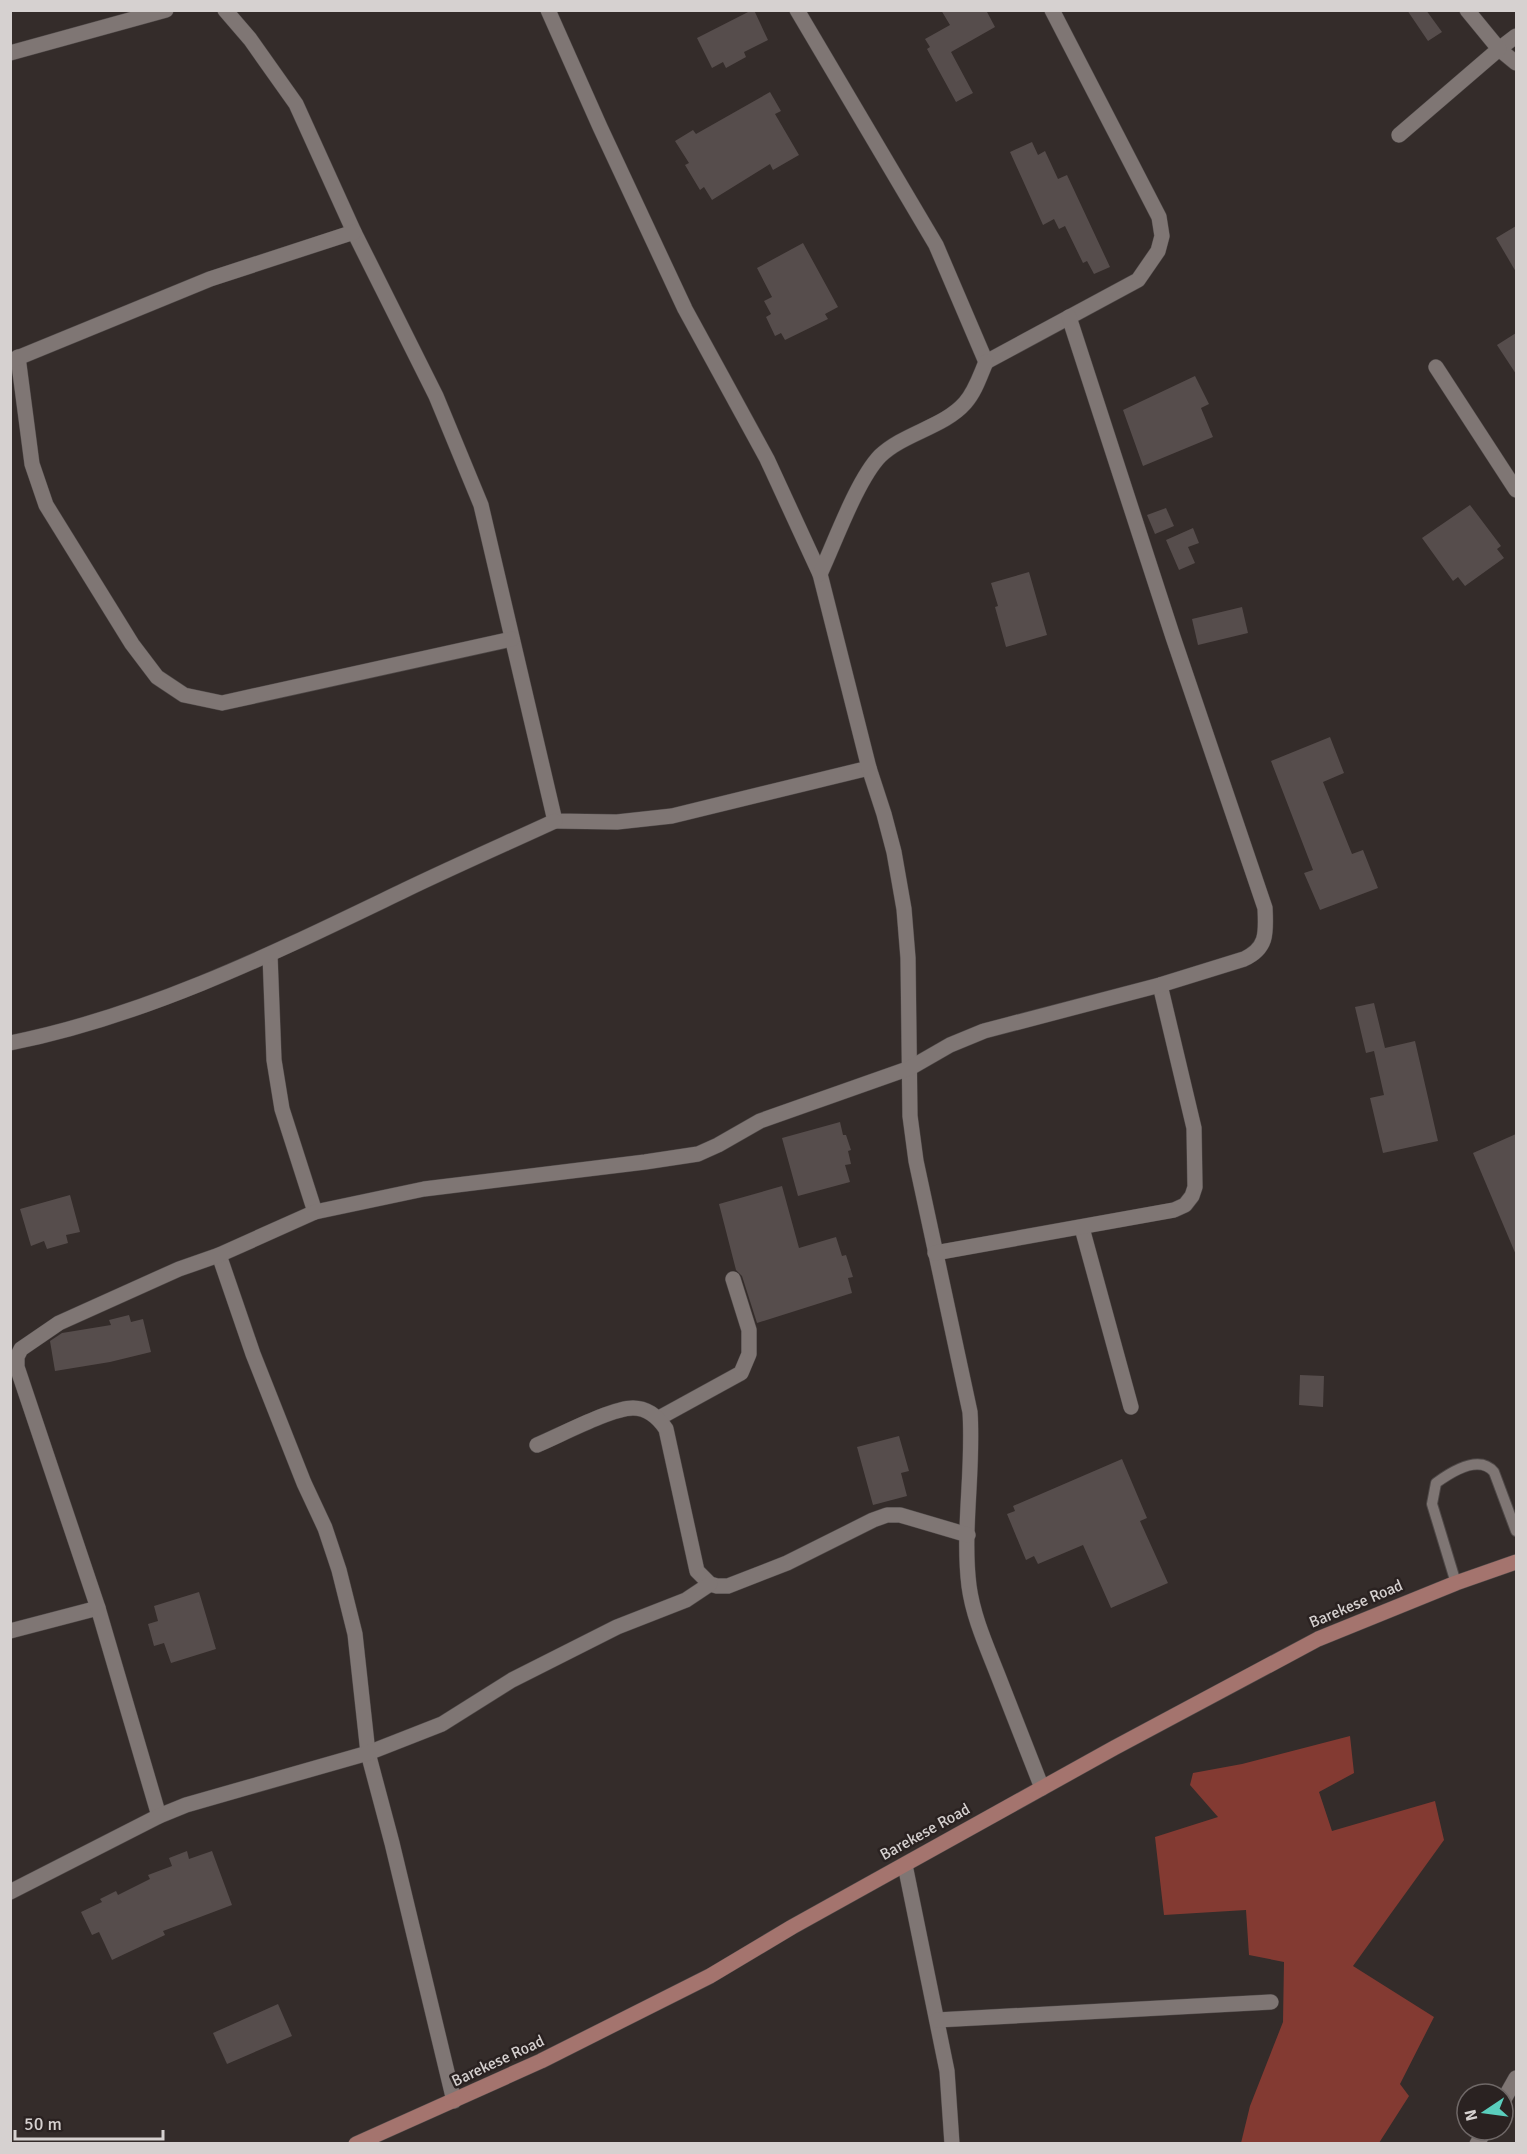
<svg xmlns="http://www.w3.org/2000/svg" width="1527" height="2154" font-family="Signika,sans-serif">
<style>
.green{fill:#833a32}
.building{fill:#564d4c}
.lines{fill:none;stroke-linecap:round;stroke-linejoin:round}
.service-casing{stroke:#4f4948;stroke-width:12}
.minor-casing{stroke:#4f4948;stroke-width:16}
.secondary-casing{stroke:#4f4948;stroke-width:16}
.service{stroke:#7f7674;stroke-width:10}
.minor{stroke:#7f7674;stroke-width:15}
.secondary{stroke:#a4746e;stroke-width:15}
.labels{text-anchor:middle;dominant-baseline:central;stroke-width:5;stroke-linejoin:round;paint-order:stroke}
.street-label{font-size:16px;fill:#d6d1d0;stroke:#2a2221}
</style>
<rect width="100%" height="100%" fill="#342c2a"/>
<!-- green -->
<path class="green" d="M1350,1736L1354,1773L1319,1792L1332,1831L1435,1801L1444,1840L1353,1966L1434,2017L1400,2084L1409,2096L1379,2143H1241L1250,2106L1283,2022L1284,1962L1249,1955L1246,1910L1164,1915L1155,1837L1218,1817L1190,1785L1193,1773L1242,1764Z"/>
<!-- building -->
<g class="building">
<path d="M752,10H754L768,40L744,52L746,57L726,68L723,62L712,68L697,38Z"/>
<path d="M941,10H986L995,27L951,52L973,93L956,102L927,49L930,47L925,39L950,25Z"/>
<path d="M1407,10H1426L1442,32L1428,41Z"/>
<path d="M770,92L781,111L775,114L799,155L773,170L770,164L712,200L704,187L700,190L685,165L689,163L675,141L693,130L696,134Z"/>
<path d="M1032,142L1038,155L1045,151L1058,179L1067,175L1110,267L1094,274L1087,261L1083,263L1065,226L1059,229L1054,219L1043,225L1010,152Z"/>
<path d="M1516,226V272L1496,238Z"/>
<path d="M803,243L838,307L825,314L828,319L785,340L781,333L775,336L766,317L771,314L764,301L772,297L757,268Z"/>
<path d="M1516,333V374L1497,345Z"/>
<path d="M1195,376L1209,404L1201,408L1213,437L1143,466L1123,410Z"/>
<path d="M1470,505L1501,546L1497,549L1504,558L1465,586L1458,577L1453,581L1422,538Z"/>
<path d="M1166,508L1174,526L1155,534L1147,515Z"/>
<path d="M1193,528L1199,543L1188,547L1195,563L1179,570L1166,540Z"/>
<path d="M1029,572L1047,635L1006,647L995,607L998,606L991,583Z"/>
<path d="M1242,607L1248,633L1198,645L1192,619Z"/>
<path d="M1330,737L1344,773L1323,782L1352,854L1363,850L1378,888L1320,910L1304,873L1313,870L1271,761Z"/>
<path d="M1374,1003L1385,1048L1415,1041L1438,1141L1383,1153L1370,1098L1384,1095L1374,1051L1366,1053L1355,1007Z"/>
<path d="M840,1122L843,1135H846L851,1150L848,1151L851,1164L845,1165L850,1182L798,1196L782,1138Z"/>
<path d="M1516,1134V1255L1473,1153Z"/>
<path d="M782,1186L799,1248L836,1237L842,1256L846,1255L853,1277L848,1278L852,1293L757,1323L742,1276L736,1270L719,1204Z"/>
<path d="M70,1195L80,1232L66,1235L68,1243L47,1249L44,1241L31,1246L20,1209Z"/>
<path d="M129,1315L131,1322L143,1319L151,1352L110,1362L55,1371L50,1341L62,1333L111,1325L109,1320Z"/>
<path d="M1300,1375L1324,1376L1323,1407L1299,1405Z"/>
<path d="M899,1436L909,1471L901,1473L907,1496L873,1505L857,1447Z"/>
<path d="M1122,1459L1147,1518L1140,1521L1168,1583L1111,1608L1083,1545L1038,1564L1034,1556L1026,1560L1007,1514L1015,1511L1013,1506Z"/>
<path d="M199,1592L216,1649L171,1663L164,1643L154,1646L148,1624L158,1621L154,1606Z"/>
<path d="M187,1851L189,1859L212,1851L232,1905L163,1931L165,1935L112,1960L99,1932L92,1935L81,1912L102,1902L100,1899L116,1891L118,1895L150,1879L148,1875L172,1866L169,1858Z"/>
<path d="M278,2004L292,2036L227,2064L213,2033Z"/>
</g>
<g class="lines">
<!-- service casing -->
<g class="service-casing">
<path id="service" d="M1456,1583L1432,1504L1436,1483C1451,1472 1479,1454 1494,1472L1516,1531"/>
</g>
<!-- minor casing -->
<g class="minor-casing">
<g id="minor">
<path d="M225,10L250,39L296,104L354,232L436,396L481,505L555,821L617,822L672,816L869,768"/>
<path d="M548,10L600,127L685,309L767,459L820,574L869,768L884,814L894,852L904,909L908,958L910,1116L916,1161L970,1412C974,1470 962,1529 969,1586C973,1616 986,1645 997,1673C1012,1711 1027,1750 1042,1788"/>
<path d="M797,10L936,245L986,362L1138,280L1158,251L1162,236L1159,217L1052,10"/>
<path d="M1516,36L1499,49L1516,63"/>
<path d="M10,53L166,10"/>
<path d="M1399,135L1499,49L1467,10"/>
<path d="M18,357L32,464L46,505L132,644L157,677L184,695L222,703L512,639"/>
<path d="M10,361L210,279L354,232"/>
<path d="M1436,367L1516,490"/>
<path d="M820,574C835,542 857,480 880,456C904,433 944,427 965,403C975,392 980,376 986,362"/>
<path d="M270,955L274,1060L282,1109L315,1212"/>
<path d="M10,1043C150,1015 278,951 405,890C455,866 505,844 555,821"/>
<path d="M1082,1228L1131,1407"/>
<path d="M935,1253L1174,1210L1185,1205L1192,1196L1195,1187L1194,1128L1160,985"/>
<path d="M219,1255L253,1354L304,1483L325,1528L339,1570L355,1634L368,1753L392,1843L454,2101"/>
<path d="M659,1418L741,1373L749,1354V1330L733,1279"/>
<path d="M537,1445C559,1436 611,1408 633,1408C648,1408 658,1417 666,1429L697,1571L710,1584L717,1586H728L787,1563L873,1520L887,1515H900L968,1535"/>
<path d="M10,1631L98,1608"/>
<path d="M159,1816L98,1608L17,1367V1357L21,1349L59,1323L179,1269L219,1255L315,1212L424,1189L645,1162L698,1154L718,1145L760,1121L910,1068L950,1045L984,1031L1160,985L1244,959C1268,948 1266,932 1265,908L1173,637L1069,317"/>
<path d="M905,1865L947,2071L952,2144"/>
<path d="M10,1892L159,1816L186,1805L368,1753L442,1724L512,1680L617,1627L686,1600L710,1584"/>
<path d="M937,2020L1271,2002"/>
<path d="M1503,2101L1516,2078"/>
<path d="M1477,2144L1485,2130"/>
</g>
</g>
<!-- secondary casing -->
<g class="secondary-casing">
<path id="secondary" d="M356,2144L541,2061L710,1976L792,1927L1114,1748L1318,1639L1456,1583L1516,1562"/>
</g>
<!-- service -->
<use href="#service" class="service"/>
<!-- minor -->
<use href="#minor" class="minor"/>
<!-- secondary -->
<use href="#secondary" class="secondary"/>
</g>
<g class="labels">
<!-- street labels -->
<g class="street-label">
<text transform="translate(1356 1604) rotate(-23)">Barekese Road</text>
<text transform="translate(925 1832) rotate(-29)">Barekese Road</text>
<text transform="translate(498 2061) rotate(-25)">Barekese Road</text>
</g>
</g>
<!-- border -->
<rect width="1527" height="2154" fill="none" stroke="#d6d1d0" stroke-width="24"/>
<!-- north arrow -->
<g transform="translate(1485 2112) rotate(257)"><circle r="28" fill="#2a2221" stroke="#6f6867" stroke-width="1.5"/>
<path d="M0-4.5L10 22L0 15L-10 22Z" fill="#5acebd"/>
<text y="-9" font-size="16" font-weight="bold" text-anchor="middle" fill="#d6d1d0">N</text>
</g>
<!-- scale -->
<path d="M15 2130v9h148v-9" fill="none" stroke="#d6d1d0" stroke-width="3"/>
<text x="24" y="2130" font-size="18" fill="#d6d1d0" stroke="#2a2221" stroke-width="4.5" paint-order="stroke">50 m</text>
</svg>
